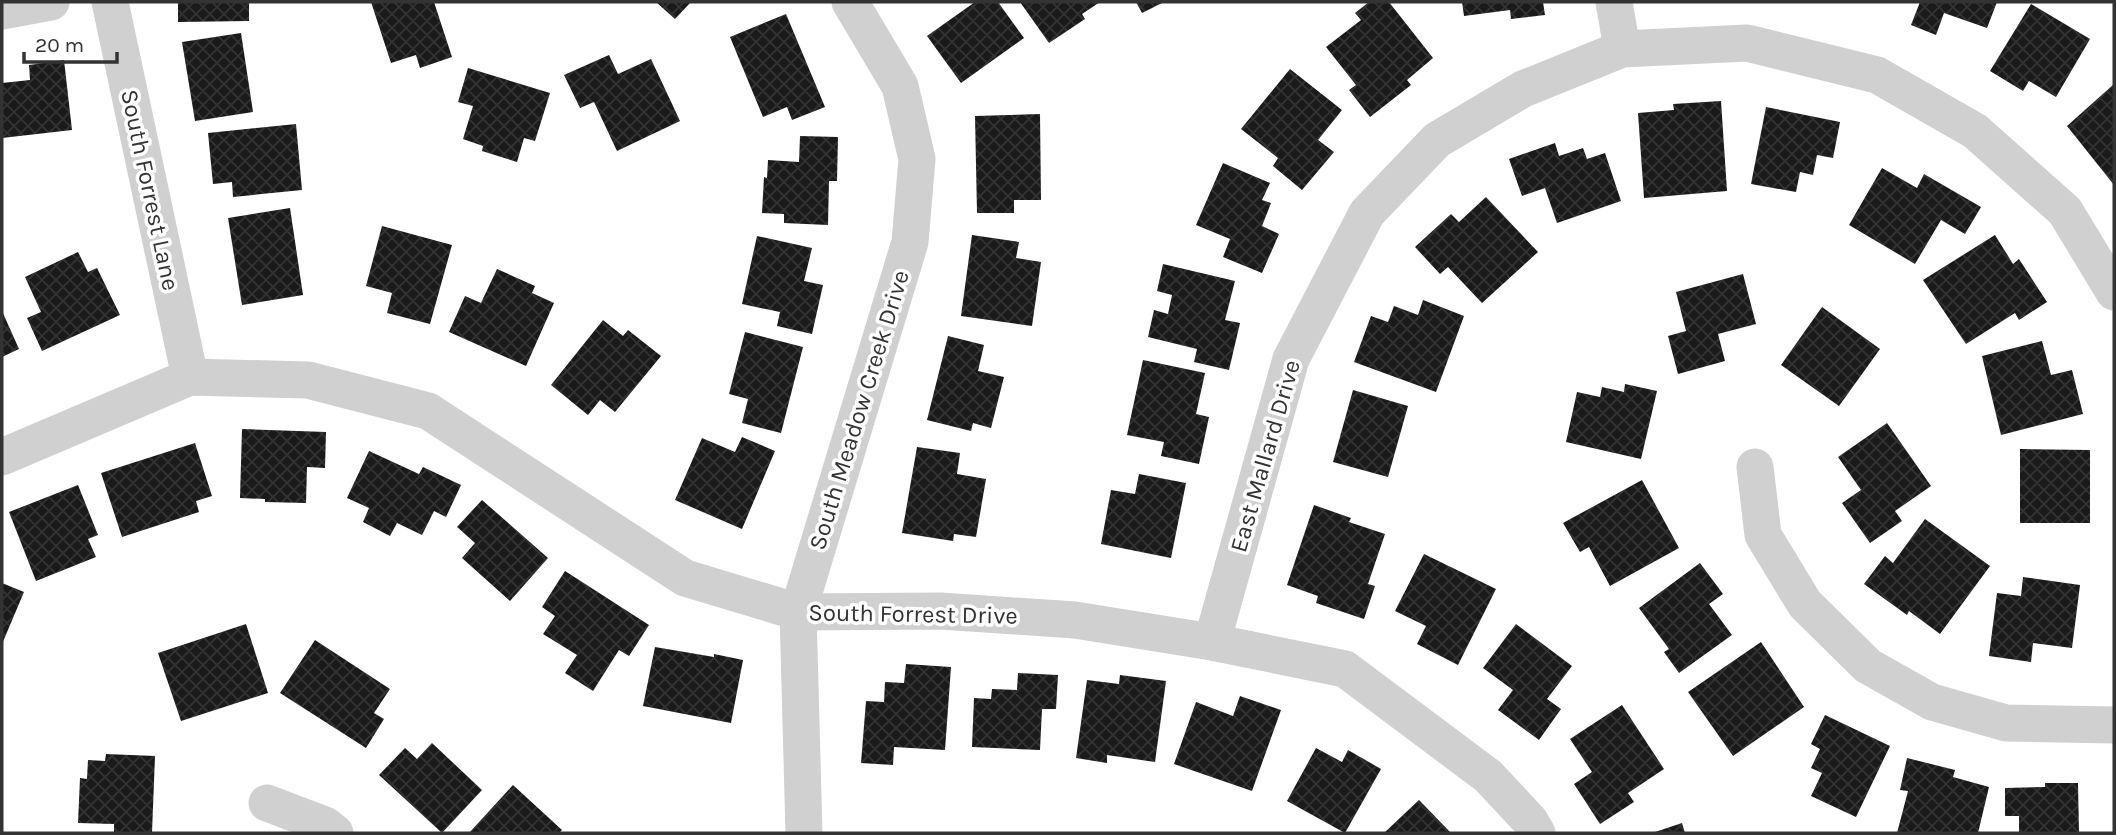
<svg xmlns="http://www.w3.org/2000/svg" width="2116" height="835" viewBox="0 0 2116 835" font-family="Karla,sans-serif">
<defs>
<pattern id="building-cross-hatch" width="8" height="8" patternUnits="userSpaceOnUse" patternTransform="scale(1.75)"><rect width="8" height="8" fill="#1a1a1a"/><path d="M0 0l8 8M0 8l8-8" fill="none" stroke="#333"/></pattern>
</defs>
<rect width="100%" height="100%" fill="#fff"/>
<g fill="url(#building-cross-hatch)">
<path d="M 178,2 L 249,2 L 249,21 L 178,22 Z"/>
<path d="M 371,2 L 434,2 L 452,57 L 420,68 L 416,55 L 391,63 Z"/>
<path d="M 656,2 L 691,2 L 675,19 Z"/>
<path d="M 975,2 L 998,2 L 1024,38 L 961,83 L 927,36 Z"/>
<path d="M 1020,2 L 1100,2 L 1082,14 L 1085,19 L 1049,43 Z"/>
<path d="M 1136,2 L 1164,2 L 1142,13 Z"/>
<path d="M 1369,2 L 1389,2 L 1433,58 L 1407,80 L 1411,85 L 1370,117 L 1349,90 L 1356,85 L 1326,47 L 1361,20 L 1355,13 Z"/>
<path d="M 1462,2 L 1543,2 L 1545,15 L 1511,19 L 1510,10 L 1464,16 Z"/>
<path d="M 1920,2 L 1997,2 L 1987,28 L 1944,13 L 1936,35 L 1911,25 Z"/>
<path d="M 2031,4 L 2090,39 L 2056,97 L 2029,81 L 2023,91 L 1990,71 Z"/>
<path d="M 786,14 L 825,107 L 792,120 L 787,107 L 763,117 L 730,37 Z"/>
<path d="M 241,33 L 253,112 L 195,121 L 182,42 Z"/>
<path d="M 609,55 L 618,74 L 651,59 L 680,121 L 617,151 L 594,102 L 580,108 L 564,75 Z"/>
<path d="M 64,60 L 72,130 L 2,138 L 2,83 L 30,80 L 29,65 Z"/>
<path d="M 468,68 L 550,93 L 535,141 L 524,138 L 517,162 L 482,151 L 483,146 L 463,139 L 473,106 L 458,102 Z"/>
<path d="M 1290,69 L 1342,110 L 1318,140 L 1334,152 L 1302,190 L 1273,166 L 1278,158 L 1241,129 Z"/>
<path d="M 2114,84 L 2114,185 L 2067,126 Z"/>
<path d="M 1721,101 L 1727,191 L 1644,198 L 1638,113 L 1674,110 L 1673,104 Z"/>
<path d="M 1766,107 L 1840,122 L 1833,158 L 1817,155 L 1813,175 L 1800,172 L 1796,192 L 1751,184 Z"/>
<path d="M 1040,114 L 1041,200 L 1014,200 L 1014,213 L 977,213 L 975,116 Z"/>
<path d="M 296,124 L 302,190 L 233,197 L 232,182 L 213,184 L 208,133 Z"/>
<path d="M 800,136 L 838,137 L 837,181 L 829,181 L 828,225 L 784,223 L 784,214 L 762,213 L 764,177 L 767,178 L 768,160 L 799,162 Z"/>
<path d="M 1555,143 L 1559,156 L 1583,148 L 1587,159 L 1605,153 L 1621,201 L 1557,223 L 1545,188 L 1522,196 L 1509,159 Z"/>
<path d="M 1223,163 L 1270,183 L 1262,200 L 1271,203 L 1262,226 L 1279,234 L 1262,273 L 1223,257 L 1230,239 L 1196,225 Z"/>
<path d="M 1882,168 L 1917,188 L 1924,174 L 1981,207 L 1965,234 L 1941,220 L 1915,264 L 1849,225 Z"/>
<path d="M 1486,197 L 1538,252 L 1482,303 L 1448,267 L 1440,274 L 1415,247 L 1451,214 L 1459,222 Z"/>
<path d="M 290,208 L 303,295 L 242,305 L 228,218 Z"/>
<path d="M 382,226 L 452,245 L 430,324 L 387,313 L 392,293 L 366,286 Z"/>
<path d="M 972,235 L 1019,242 L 1016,258 L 1041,262 L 1032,326 L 961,316 Z"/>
<path d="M 1995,235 L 2013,264 L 2019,259 L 2047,302 L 2019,320 L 2015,313 L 1966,344 L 1923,280 Z"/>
<path d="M 757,236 L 812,248 L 804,281 L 823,285 L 812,334 L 777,326 L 780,312 L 742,304 Z"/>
<path d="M 78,252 L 88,272 L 97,268 L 120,315 L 42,351 L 27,318 L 41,312 L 25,277 Z"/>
<path d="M 1163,264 L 1235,281 L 1225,320 L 1240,323 L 1229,370 L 1194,362 L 1197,349 L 1148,337 L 1154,310 L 1168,314 L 1172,295 L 1157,291 Z"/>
<path d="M 497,269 L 535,286 L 532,293 L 554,303 L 526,366 L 449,332 L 465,296 L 481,303 Z"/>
<path d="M 1743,274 L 1756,324 L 1718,334 L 1725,361 L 1678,374 L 1668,336 L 1686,331 L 1676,292 Z"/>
<path d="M 1423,300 L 1464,316 L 1436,392 L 1354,362 L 1371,316 L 1388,322 L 1394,306 L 1418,315 Z"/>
<path d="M 1822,307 L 1880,349 L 1839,406 L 1781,365 Z"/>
<path d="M 2,311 L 19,349 L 2,357 Z"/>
<path d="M 603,320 L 623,336 L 628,330 L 661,356 L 615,412 L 600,400 L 588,415 L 551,385 Z"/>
<path d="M 745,332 L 803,347 L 781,433 L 742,423 L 748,399 L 729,394 Z"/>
<path d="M 948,336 L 984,345 L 978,371 L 1004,377 L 991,428 L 973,423 L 971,431 L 927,420 Z"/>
<path d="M 2042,341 L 2051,375 L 2072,370 L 2083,414 L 2001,435 L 1982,356 Z"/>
<path d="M 1143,360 L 1205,373 L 1196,414 L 1209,417 L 1199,464 L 1161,456 L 1164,442 L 1127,435 Z"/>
<path d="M 1625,384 L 1657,391 L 1641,459 L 1566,442 L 1577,392 L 1600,397 L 1602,387 L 1624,392 Z"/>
<path d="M 1353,390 L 1408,406 L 1388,477 L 1333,462 Z"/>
<path d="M 1887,423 L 1931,486 L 1895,511 L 1902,521 L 1870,543 L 1842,503 L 1861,490 L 1838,457 Z"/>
<path d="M 242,429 L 326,432 L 325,468 L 307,467 L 306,503 L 265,502 L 265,499 L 240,498 Z"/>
<path d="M 742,437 L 775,451 L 742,529 L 675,500 L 702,438 L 735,452 Z"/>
<path d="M 195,443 L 212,496 L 196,501 L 199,512 L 122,537 L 101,473 Z"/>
<path d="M 917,447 L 960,453 L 957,474 L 986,479 L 976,537 L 954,534 L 953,541 L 902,533 Z"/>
<path d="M 2020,449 L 2090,450 L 2090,523 L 2020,523 Z"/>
<path d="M 369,451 L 419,474 L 423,467 L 461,485 L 446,517 L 434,511 L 422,535 L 397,523 L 390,536 L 363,522 L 369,508 L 347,498 Z"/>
<path d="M 1139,474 L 1186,483 L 1171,558 L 1101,544 L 1111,490 L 1135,494 Z"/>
<path d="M 1642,480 L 1679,548 L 1610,586 L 1589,547 L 1580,552 L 1563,523 Z"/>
<path d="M 78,485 L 98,535 L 88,539 L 96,557 L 36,581 L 9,512 Z"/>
<path d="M 482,500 L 548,558 L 510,601 L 462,558 L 475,543 L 457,527 Z"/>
<path d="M 1314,505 L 1351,518 L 1349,522 L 1385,534 L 1368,584 L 1375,586 L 1364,619 L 1316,603 L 1318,596 L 1287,585 Z"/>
<path d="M 1925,519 L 1990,566 L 1940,634 L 1909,611 L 1907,615 L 1864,584 L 1885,556 L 1893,563 Z"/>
<path d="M 1424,554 L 1496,589 L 1458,665 L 1417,644 L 1426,626 L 1395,611 Z"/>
<path d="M 1700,563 L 1723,594 L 1709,604 L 1732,635 L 1679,673 L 1664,652 L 1669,649 L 1639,608 Z"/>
<path d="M 565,571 L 649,625 L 629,656 L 619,650 L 593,691 L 565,673 L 577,655 L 543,634 L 555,616 L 542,607 Z"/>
<path d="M 2023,577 L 2080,585 L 2072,648 L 2033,643 L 2031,662 L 1989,656 L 1997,593 L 2021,596 Z"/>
<path d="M 2,583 L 24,592 L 2,644 Z"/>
<path d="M 246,624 L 268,693 L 181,721 L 158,653 Z"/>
<path d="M 1516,624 L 1572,666 L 1547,699 L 1561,709 L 1539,740 L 1498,710 L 1513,690 L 1483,668 Z"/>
<path d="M 315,640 L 390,689 L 374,713 L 384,719 L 366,748 L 280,693 Z"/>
<path d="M 1761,642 L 1804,707 L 1733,756 L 1688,692 Z"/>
<path d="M 655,647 L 714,657 L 714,654 L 743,660 L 731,723 L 643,706 Z"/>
<path d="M 906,664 L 951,667 L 945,750 L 894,747 L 893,765 L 861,763 L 866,701 L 884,702 L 885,682 L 904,683 Z"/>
<path d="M 1018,673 L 1058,675 L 1056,709 L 1042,709 L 1040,750 L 972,747 L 974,698 L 991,699 L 992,689 L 1017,690 Z"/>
<path d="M 1120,675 L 1166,681 L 1155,762 L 1107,755 L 1107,763 L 1076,758 L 1087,680 L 1119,684 Z"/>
<path d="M 1240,696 L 1281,710 L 1252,791 L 1174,764 L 1196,702 L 1233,716 Z"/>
<path d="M 1622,705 L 1664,769 L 1628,793 L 1634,802 L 1600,824 L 1574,784 L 1592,772 L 1570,739 Z"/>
<path d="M 1825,715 L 1890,746 L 1856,817 L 1811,796 L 1822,773 L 1811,768 L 1820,749 L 1811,744 Z"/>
<path d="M 432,743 L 482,790 L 442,833 L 379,775 L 405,748 L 417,759 Z"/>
<path d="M 1316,748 L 1342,762 L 1348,750 L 1381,769 L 1345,833 L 1287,801 Z"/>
<path d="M 106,754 L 155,756 L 152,833 L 114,833 L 114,824 L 78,823 L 80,778 L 87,779 L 88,760 L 105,761 Z"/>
<path d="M 1907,758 L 1955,770 L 1953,777 L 1989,787 L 1978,833 L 1897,833 L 1908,791 L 1900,790 Z"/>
<path d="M 2045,783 L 2078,783 L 2079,833 L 2019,833 L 2019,816 L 2005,816 L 2005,788 L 2045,787 Z"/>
<path d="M 513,785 L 562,830 L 559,833 L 469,833 Z"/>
<path d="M 1419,800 L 1451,833 L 1384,833 Z"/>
<path d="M 1682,823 L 1685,833 L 1652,833 Z"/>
</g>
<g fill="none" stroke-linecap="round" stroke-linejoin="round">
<g stroke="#d0d0d0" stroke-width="37">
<path d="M 110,2 L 190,377"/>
<path d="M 1614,2 L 1622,49"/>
<path d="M 2,11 L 51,2"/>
<path d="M 2,457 L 190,377 L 308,380 L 428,411 L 685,578 L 798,612 L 940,611 L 1075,620 L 1212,642 L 1345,669 L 1488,776 L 1530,821 L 1537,833"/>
<path d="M 1755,467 L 1763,535 L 1805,604 L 1868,666 L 1932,702 L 2006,723 L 2114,725"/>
<path d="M 1212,642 L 1291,359 L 1367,213 L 1437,140 L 1523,89 L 1622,49 L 1747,43 L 1877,75 L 1975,131 L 2065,211 L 2114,292"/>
<path d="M 267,803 L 325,825 L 335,833"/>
<path d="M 804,833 L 798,612 L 910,242 L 917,159 L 900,86 L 850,2"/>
</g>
</g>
<g text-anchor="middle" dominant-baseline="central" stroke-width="7" stroke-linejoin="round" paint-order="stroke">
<g font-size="24" fill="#333" stroke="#fff">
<text transform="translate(150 190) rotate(78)">South Forrest Lane</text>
<text transform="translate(859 410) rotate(-73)">South Meadow Creek Drive</text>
<text transform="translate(1265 456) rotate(-74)">East Mallard Drive</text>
<text transform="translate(913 614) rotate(1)">South Forrest Drive</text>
</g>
</g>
<rect width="2116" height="835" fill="none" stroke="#333333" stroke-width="7"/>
<path d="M24 52v10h93v-10" fill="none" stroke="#333333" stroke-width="3.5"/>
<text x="35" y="52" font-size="21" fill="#333333" stroke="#ffffff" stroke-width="5" paint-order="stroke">20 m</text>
</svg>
